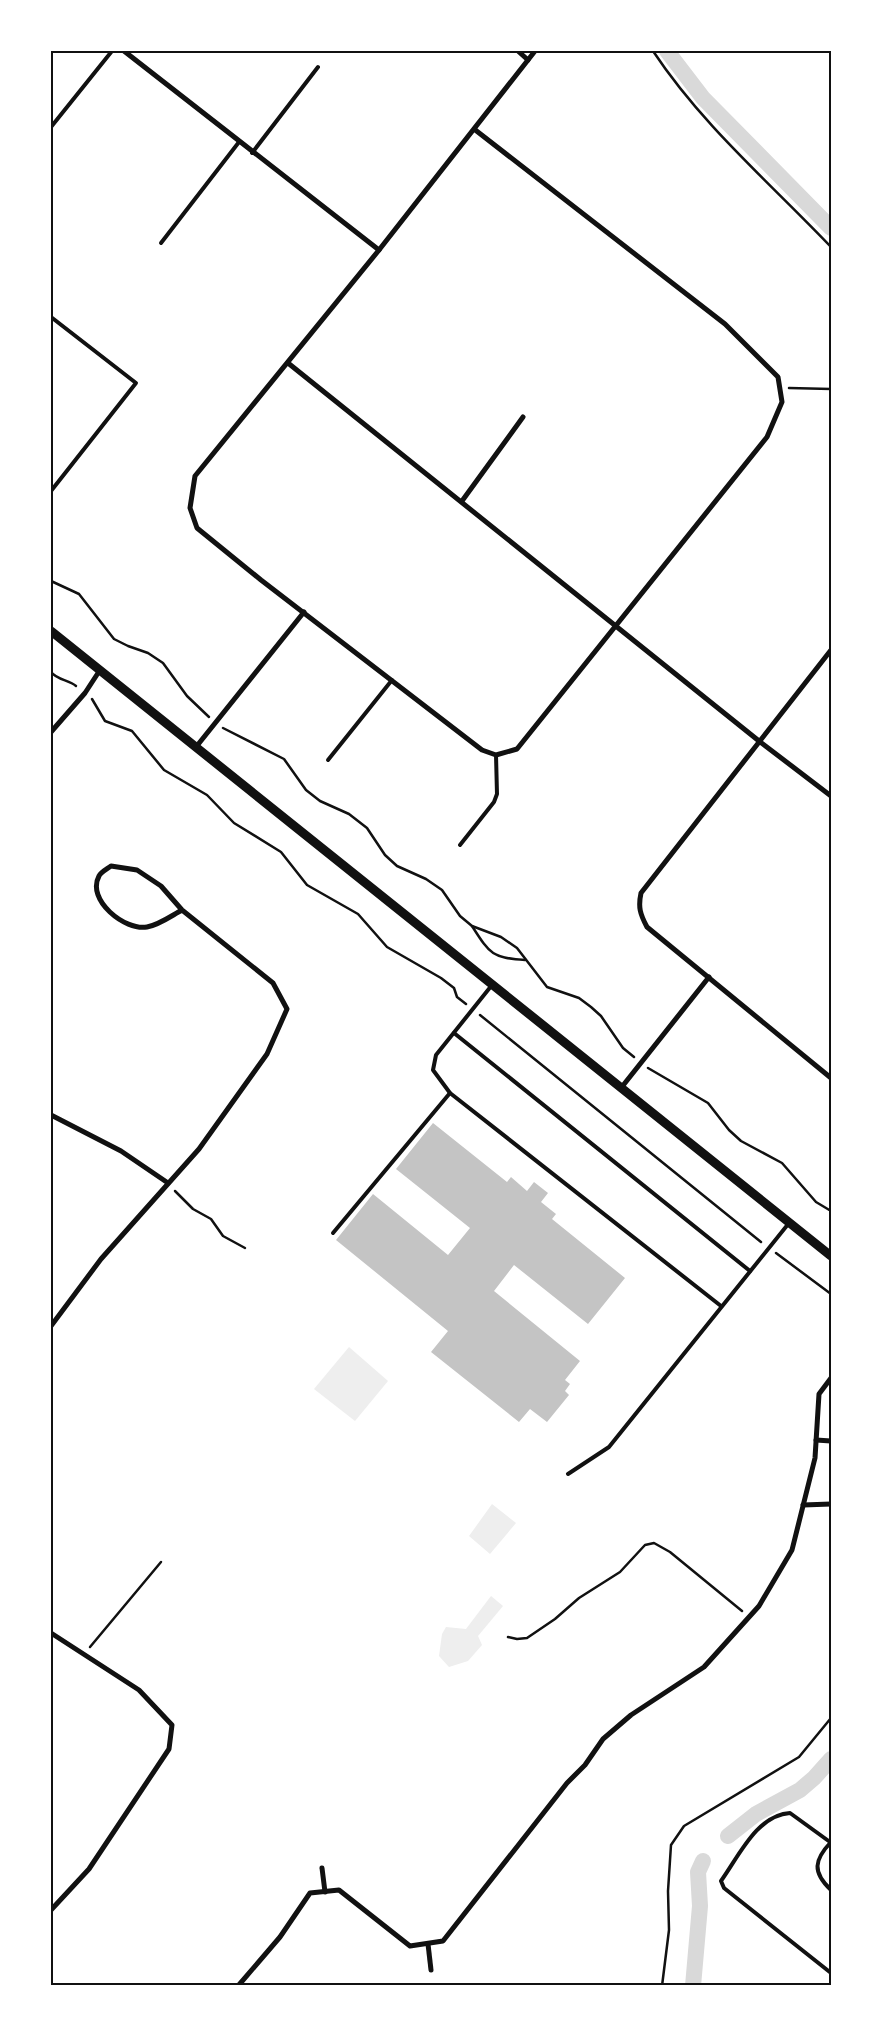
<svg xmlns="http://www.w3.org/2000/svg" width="882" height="2037" viewBox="0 0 882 2037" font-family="'Varela Round',sans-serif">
<rect width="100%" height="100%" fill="#fff"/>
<g fill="#eee">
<path d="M 349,1347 L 388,1381 L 355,1421 L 314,1389 Z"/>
<path d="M 492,1504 L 516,1523 L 490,1554 L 469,1536 Z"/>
<path d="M 491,1596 L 503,1606 L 478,1636 L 482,1645 L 468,1661 L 449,1667 L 439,1656 L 442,1634 L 446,1627 L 466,1629 Z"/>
</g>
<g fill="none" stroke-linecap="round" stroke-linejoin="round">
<g stroke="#d9d9d9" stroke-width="16">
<path d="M 667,51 L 703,98 L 831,228"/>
<path d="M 728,1836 L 756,1814 L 800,1790 L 814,1778 L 831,1759"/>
<path d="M 693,1986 L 700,1906 L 698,1872 L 703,1861"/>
</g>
</g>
<path fill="#c4c4c4" d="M 433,1123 L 507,1182 L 511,1177 L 527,1191 L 534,1182 L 548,1193 L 541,1202 L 556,1214 L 552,1219 L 625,1278 L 588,1324 L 514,1265 L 494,1291 L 580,1361 L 565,1380 L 570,1384 L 565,1391 L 569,1395 L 547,1422 L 530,1409 L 519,1422 L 431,1352 L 448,1331 L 336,1240 L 373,1194 L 448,1255 L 470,1228 L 396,1169 Z"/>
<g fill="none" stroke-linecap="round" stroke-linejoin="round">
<g stroke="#111" stroke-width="2.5">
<path d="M 653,51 C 702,125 770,183 831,247"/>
<path d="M 789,388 L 831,389"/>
<path d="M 51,581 L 79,594 L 114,639 L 128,646 L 148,653 L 163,663 L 187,696 L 209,717"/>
<path d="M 51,672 C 57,680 69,680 76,686"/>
<path d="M 92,699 L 105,721 L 132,731 L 164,770 L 207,795 L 234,823 L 281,852 L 307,885 L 358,914 L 387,947 L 441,978 L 454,988 L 457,997 L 466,1004"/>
<path d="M 223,728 L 284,759 L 306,790 L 320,801 L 349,814 L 367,828 L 385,855 L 397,866 L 426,879 L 442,890 L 460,916 L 472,926 L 501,937 L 517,948 L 547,987 L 579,998 L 591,1007 L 601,1016 L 623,1048 L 634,1057"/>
<path d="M 472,926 C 490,954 492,958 525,960"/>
<path d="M 480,1015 L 761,1242"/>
<path d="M 648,1068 L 708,1103 L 729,1130 L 741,1141 L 782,1163 L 816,1202 L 831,1211"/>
<path d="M 175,1191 L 193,1209 L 211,1219 L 223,1236 L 245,1248"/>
<path d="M 776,1253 L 831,1294"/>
<path d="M 508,1637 L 517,1639 L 527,1638 L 555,1619 L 579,1598 L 620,1572 L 645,1545 L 654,1543 L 670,1552 L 742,1611"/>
<path d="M 90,1647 L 161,1562"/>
<path d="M 662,1986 L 669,1930 L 668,1891 L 671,1845 L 684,1826 L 799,1757 L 831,1718"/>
</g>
<g stroke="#111" stroke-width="4">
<path d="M 51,127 L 112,51"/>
<path d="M 252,153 L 318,67"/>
<path d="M 161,243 L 239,142"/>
<path d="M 51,317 L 136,383 L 51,491"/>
<path d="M 328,760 L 392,680"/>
<path d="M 460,845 L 494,802 L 497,794 L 496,755"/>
<path d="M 492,985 L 436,1055 L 433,1070 L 450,1093 L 721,1306"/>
<path d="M 454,1033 L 750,1271"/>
<path d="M 333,1233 L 450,1093"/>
<path d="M 568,1474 L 609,1447 L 789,1223"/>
<path d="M 830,1842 L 790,1813 C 757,1815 739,1856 721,1881 L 724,1888 L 831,1973"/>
<path d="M 831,1842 C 814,1860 812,1872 831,1890"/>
</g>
<g stroke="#111" stroke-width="5">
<path d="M 124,51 L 379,250"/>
<path d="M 518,51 L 528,60"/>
<path d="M 474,129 L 725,324 L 778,377 L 782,402 L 767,437 L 517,749 L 496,755 L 482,750 L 261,580 L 197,528 L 190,508 L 195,476 L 379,250 L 535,51"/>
<path d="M 288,363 L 759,741 L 831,796"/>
<path d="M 462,501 L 523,417"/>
<path d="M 831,650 L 641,893 C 638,907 640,914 647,927 L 831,1078"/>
<path d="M 51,732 L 85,693 L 100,670"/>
<path d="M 196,747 L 304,612"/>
<path d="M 621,1088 L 709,977"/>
<path d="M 51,1115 L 121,1151 L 168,1183"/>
<path d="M 51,1326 L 101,1259 L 199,1149 L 267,1054 L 287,1009 L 273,983 L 182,910 L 161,886 L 137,870 L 111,866 C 107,869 101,872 99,876 C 86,900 125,931 147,927 C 159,925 171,916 182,910"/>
<path d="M 816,1440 L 831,1441"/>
<path d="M 803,1505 L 831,1504"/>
<path d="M 51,1633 L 139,1690 L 172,1725 L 169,1749 L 89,1869 L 51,1910"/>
<path d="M 322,1868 L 325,1892"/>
<path d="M 428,1944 L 431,1970"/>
<path d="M 238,1986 L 280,1937 L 310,1893 L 339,1890 L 410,1946 L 443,1941 L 567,1783 L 585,1765 L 603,1739 L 631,1715 L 704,1667 L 759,1606 L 792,1550 L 815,1458 L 819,1394 L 831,1378"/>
</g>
<path stroke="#111" stroke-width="9" d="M 51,631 L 831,1256"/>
</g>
<rect width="882" height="2037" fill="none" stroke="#ffffff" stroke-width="105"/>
<rect x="52" y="52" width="778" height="1932" fill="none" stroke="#111" stroke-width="2"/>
</svg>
